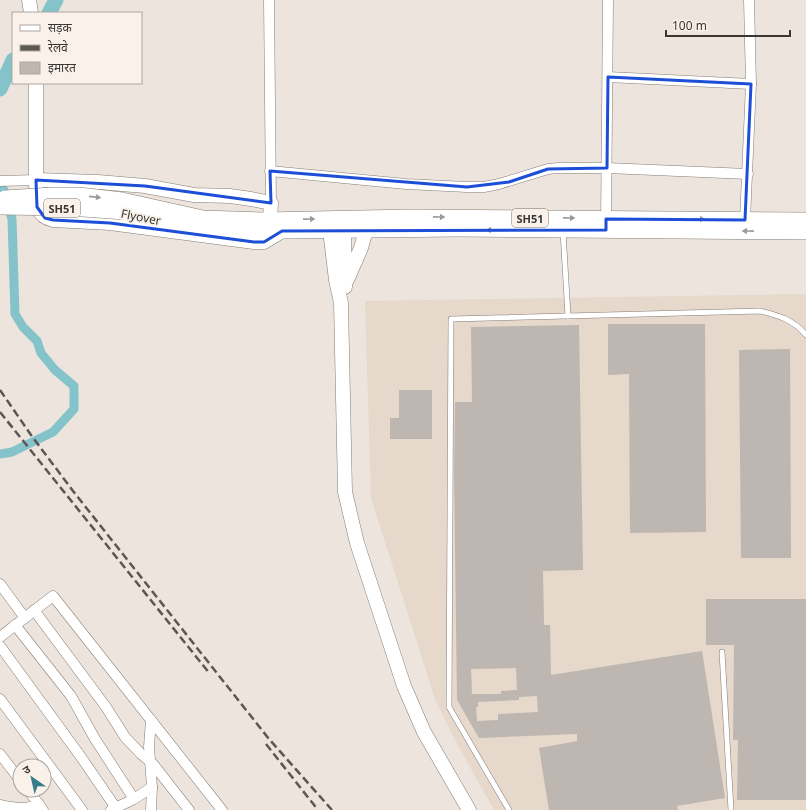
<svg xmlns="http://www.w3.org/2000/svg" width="806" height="810" viewBox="0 0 806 810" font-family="'Noto Sans','Noto Sans Devanagari',sans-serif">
<rect width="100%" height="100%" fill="#ece4dd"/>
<path fill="#e6d8cb" d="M 806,294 L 806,810 L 494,810 L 456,742 L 435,699 L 371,498 L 365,301 Z"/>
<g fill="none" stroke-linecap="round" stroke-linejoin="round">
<path stroke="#85c3cb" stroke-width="9" d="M 0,188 L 4,190 L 12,219 L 15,314 L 23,327 L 37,341 L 41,353 L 55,370 L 74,386 L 74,409 L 53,432 L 12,452 L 0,454"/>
<g stroke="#85c3cb" stroke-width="15">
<path d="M 49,13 L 56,0"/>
<path d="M 0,89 L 13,60"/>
</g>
</g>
<g fill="#beb6b0" fill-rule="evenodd">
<path d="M 608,324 L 705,324 L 706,532 L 630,533 L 629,374 L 608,375 Z"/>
<path d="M 579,325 L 583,570 L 543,571 L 544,625 L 550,625 L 551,675 L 702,651 L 725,798 L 677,806 L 678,810 L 549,810 L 539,748 L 577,741 L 577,734 L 479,738 L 457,700 L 454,471 L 455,402 L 472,402 L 471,327 ZM 516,668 L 517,690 L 501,691 L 501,694 L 472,694 L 471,669 ZM 537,696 L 538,712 L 498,714 L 498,720 L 477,721 L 476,707 L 478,707 L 478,702 L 519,700 L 519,697 Z"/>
<path d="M 790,349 L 791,558 L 741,558 L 739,350 Z"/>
<path d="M 399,390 L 432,390 L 432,439 L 390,439 L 390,418 L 399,418 Z"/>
<path d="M 706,599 L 806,599 L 806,800 L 737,800 L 738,740 L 733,740 L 734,645 L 706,645 Z"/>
</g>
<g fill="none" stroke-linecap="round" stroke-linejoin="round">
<defs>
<g id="lane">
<path d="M 563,231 L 568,316"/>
<path d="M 722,652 L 731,810"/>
<path d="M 509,810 L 449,707 L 451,319 L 760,311 C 778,315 794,320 806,335"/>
</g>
<g id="street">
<path d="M 269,0 L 271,203"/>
<path d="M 608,77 L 751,84"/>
<path d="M 270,171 L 406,184 L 467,187 L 484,187 L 499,184 L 548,169 L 558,168 L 607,168 L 748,174"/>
<path d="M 0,181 L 36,180"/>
<path d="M 745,220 L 751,84 L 749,0"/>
<path d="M 606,224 L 608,0"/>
<path d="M 0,584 L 25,618"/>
<path d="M 34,610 L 106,707 L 125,737 L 141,754 L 153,764 L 189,810"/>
<path d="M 15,625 L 71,696 L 95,739 L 134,799"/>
<path d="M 0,637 L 53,596 L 222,810"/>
<path d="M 0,646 L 81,757 L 116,808"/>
<path d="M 0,699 L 82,810"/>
<path d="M 0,754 L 20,780"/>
<path d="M 28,790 L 43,810"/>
<path d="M 0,805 C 14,808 26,810 39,804"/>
<path d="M 111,810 L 134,799 L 152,787"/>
<path d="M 151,810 L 152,787 L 149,747 L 151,720"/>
</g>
<g id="secondary">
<path d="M 29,0 L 31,13"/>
<path d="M 36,180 L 36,83"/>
<path d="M 270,220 L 271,203 L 251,199 L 230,196 L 194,195 L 145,186 L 98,182 L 36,180 C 37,198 32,215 53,220 L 110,223 L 254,242 L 264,242 L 282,231"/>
<path d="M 344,229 L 345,287"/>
<path d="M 330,230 L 336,280 L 341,303 L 345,492 L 357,543 L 404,686 L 424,732 L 469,810"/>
<path d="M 347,280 L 361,248 L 366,230"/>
</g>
<g id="primary">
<path d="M 122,200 L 203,218 L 265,220 L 410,217 L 806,220"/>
<path d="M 124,212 L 185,225 L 227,230 L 282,231 L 457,229 L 806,232"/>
</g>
</defs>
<use href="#lane" stroke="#847d76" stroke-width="6"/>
<use href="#street" stroke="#847d76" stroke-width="11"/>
<use href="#secondary" stroke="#847d76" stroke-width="15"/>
<use href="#primary" stroke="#847d76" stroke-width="16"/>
<use href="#lane" stroke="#fff" stroke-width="5"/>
<use href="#street" stroke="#fff" stroke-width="10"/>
<use href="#secondary" stroke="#fff" stroke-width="14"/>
<use href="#primary" stroke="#fff" stroke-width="15"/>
<g stroke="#5b5753" stroke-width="2.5" stroke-dasharray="8 4" stroke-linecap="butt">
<path d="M 0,390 L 31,435 L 73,491 L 269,739 L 332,810"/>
<path d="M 0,412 L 210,674"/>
<path d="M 266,744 L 318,810"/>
</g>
<defs>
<g id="primary-bridge">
<path d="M 5,198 L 52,195 L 79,195 L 122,200"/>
<path d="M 0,207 L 69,208 L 124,212"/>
</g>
</defs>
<use href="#primary-bridge" stroke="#847d76" stroke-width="16" stroke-linecap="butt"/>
<use href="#primary-bridge" stroke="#fff" stroke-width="15"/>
</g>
<defs><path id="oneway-solid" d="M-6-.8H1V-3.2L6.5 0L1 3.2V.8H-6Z"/></defs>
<g fill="#9c9a99">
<use href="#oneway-solid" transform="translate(95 197) rotate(6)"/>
<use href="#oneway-solid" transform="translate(439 217) rotate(1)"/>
<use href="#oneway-solid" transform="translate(569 218) rotate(1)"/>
<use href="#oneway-solid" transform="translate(309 219) rotate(-1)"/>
<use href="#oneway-solid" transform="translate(699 219)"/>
<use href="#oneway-solid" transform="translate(492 230) rotate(-179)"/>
<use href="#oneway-solid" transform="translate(748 231) rotate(-179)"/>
</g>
<path fill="none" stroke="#1d4ed8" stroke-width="3" stroke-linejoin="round" d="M 608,77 L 751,84 L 745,220 L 606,219 L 606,230 L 282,231 L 264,242 L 254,242 L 110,223 L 53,220 L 45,218 L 37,207 L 36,180 L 145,186 L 271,203 L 270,171 L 467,187 L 509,182 L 548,169 L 607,168 Z"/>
<g text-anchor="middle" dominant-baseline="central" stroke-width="4" stroke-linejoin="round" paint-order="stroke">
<g fill="#faf1ea" stroke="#736e6a" stroke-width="1">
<rect x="44" y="199" width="36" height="18" rx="3"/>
<rect x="512" y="209" width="36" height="18" rx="3"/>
</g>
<g font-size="11" font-weight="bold" fill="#393633">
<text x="62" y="208">SH51</text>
<text x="530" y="218">SH51</text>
</g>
<g font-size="12" fill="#393633" stroke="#faf1ea">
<text transform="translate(141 217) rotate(11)">Flyover</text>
</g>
</g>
<rect x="12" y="12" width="130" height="72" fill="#faf1ea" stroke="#ada6a1"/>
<rect x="20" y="25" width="20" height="6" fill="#ffffff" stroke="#ada6a1"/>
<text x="48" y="32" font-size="12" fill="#393633">सड़क</text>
<rect x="20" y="45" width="20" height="6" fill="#5b5753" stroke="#ada6a1"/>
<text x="48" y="52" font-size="12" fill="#393633">रेलवे</text>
<rect x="20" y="62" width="20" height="12" fill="#beb6b0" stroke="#ada6a1"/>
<text x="48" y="72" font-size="12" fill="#393633">इमारत</text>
<g transform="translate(32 778) rotate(326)"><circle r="19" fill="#faf1ea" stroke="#ada6a1"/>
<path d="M0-3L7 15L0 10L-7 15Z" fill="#367e87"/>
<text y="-6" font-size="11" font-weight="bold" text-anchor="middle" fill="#393633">उ</text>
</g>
<path d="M666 30v6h124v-6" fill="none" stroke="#393633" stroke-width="2"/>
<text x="672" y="30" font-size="12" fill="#393633" stroke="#faf1ea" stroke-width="3" paint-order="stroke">100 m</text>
</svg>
